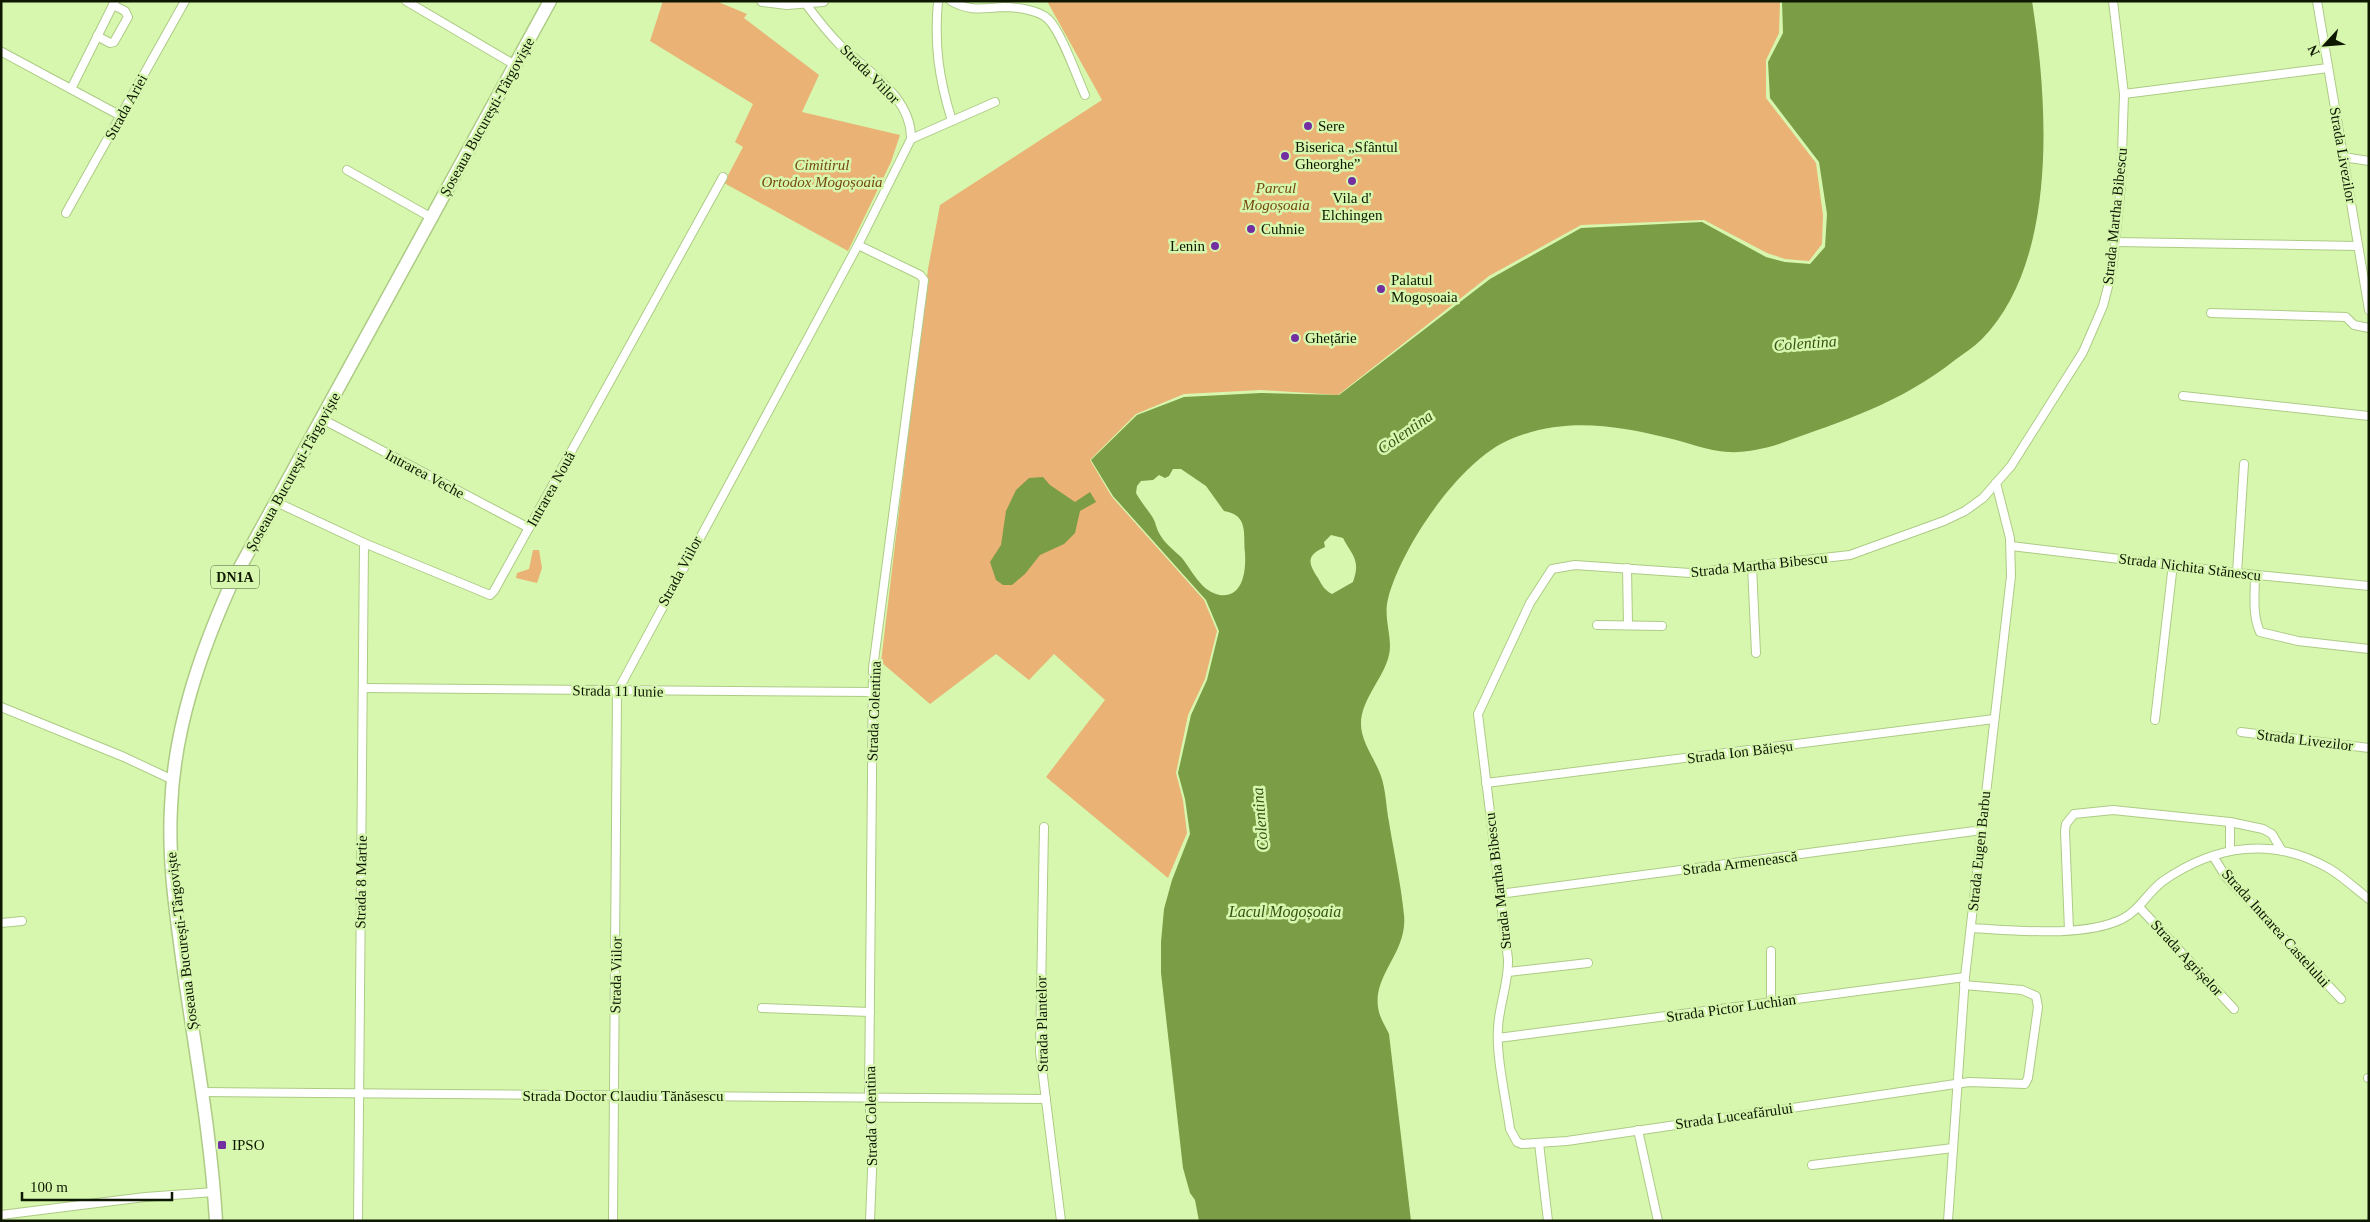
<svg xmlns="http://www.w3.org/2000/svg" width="2370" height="1222" viewBox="0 0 2370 1222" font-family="Georgia,serif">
<rect width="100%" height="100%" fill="#d7f7af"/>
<g fill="#eab275">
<path d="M 663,1 L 716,1 L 747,14 L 744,18 L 819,75 L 802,112 L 900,135 L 891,162 L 848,251 L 724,183 L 743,147 L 735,142 L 753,104 L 650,41 Z"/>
<path d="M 1047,1 L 1780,1 L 1779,33 L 1766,60 L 1766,98 L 1816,163 L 1823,215 L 1822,244 L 1809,261 L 1785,259 L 1767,253 L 1704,220 L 1581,225 L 1489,276 L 1338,395 L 1261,390 L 1184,394 L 1136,414 L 1090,460 L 1112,497 L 1204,600 L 1217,631 L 1205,679 L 1188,715 L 1176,773 L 1183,800 L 1187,833 L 1168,878 L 1046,777 L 1105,700 L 1054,654 L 1029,680 L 996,654 L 930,704 L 881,662 L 928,269 L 940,205 L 1102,100 Z"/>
<path d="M 533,550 L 539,550 L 542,568 L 537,583 L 516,578 L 517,573 L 529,569 Z"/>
</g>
<g fill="#7a9d46" fill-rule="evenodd">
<path d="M 1782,1 L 2032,1 C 2048,102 2059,260 1982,339 C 1974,347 1964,353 1955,360 C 1899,404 1845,420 1779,444 C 1763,449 1744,453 1728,452 C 1708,451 1687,442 1668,438 C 1615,425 1564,417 1511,439 C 1461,459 1401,547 1388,599 C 1383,618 1393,638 1389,655 C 1384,678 1361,699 1361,724 C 1361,742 1375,759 1381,776 C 1386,790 1386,808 1389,822 C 1394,853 1401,884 1404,915 C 1408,954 1370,976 1379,1012 C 1381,1020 1386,1027 1389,1034 L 1411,1221 L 1199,1221 L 1195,1200 L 1190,1193 L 1183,1168 L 1161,973 L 1161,942 L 1164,909 L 1172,880 L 1190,834 L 1185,799 L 1178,773 L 1191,715 L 1207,680 L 1219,631 L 1206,600 L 1113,496 L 1091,460 L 1137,415 L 1184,397 L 1261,393 L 1339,395 L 1490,279 L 1581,228 L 1702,222 L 1766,257 L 1785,262 L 1810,264 L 1825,247 L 1827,214 L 1819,162 L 1770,98 L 1768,62 L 1783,33 ZM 1173,469 L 1181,469 L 1206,486 L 1224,511 C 1249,515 1243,534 1245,553 C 1246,569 1244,598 1220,595 C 1214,594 1207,590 1203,586 C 1195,578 1189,567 1182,558 C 1174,550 1164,543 1159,533 C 1156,528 1156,523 1153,518 C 1148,510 1141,502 1136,493 L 1137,486 L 1141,481 L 1153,480 L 1159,475 L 1165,478 L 1169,476 ZM 1331,535 L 1343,538 C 1352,556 1361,559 1353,582 L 1332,594 C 1324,590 1322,585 1318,578 C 1307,562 1307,555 1325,547 L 1324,542 Z"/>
<path d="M 1043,477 L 1050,485 L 1075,502 L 1090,492 L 1096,502 L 1080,511 L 1075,533 L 1064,544 L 1040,555 L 1025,574 L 1012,585 L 1003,585 L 996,580 L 990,562 L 1001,545 L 1006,511 L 1016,490 L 1029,478 Z"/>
</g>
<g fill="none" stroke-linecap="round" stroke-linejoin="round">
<defs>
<g id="minor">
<path d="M 406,1 L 515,65"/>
<path d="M 938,1 C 934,46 939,79 952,121"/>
<path d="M 951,1 C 970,12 984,8 1004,7 C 1016,7 1039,10 1048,19 C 1061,31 1077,77 1085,95"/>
<path d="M 2317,1 L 2369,310"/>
<path d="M 97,36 L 110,43 L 114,42 L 128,17 L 125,11 L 113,5"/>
<path d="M 2,52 L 121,116"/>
<path d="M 71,89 L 115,1"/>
<path d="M 2124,94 L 2328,68"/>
<path d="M 911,139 L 995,102"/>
<path d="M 2343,157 L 2369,161"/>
<path d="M 347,170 L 432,218"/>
<path d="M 66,213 L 185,1"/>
<path d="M 2115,242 L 2358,246"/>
<path d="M 858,245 L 920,275 L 924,280 L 873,668 L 869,1099 L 873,1146 L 870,1221"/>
<path d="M 2211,313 L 2346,317 L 2354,325 L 2369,328"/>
<path d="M 2183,396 L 2369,416"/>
<path d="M 322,419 L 529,528"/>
<path d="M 276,502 L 364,543 L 490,595 L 494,591 L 723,177"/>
<path d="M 2011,546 L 2237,573 L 2369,586"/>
<path d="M 1752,566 L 1756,653"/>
<path d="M 1627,568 L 1628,625"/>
<path d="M 2237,573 L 2244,464"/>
<path d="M 2255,575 C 2255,594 2252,615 2260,632 L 2298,641 L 2369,649"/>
<path d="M 1597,625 L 1662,626"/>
<path d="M 363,688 L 873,692"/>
<path d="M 1,707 L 124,757 L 173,780"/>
<path d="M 2155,720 L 2173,564"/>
<path d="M 2241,732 L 2369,748"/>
<path d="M 1486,783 L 1994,719"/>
<path d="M 2230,822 L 2230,850"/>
<path d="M 1044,827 L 1040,1052 L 1061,1221"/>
<path d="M 2213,856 L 2226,877 L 2341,999"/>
<path d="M 1499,894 L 1982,830"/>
<path d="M 2140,908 L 2234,1009"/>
<path d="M 1,923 L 22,921"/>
<path d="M 1971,928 C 2013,930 2084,938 2122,919 C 2140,910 2147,893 2163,881 C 2215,845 2273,836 2330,869 C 2343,877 2356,889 2369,899"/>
<path d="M 2069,930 L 2065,831 L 2066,824 L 2074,814 L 2113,810 L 2230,822 L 2263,829 L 2272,834 L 2282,851"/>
<path d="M 1508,972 L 1588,963"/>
<path d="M 1964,985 L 2022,990 L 2036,996 L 2038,1007 L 2028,1078 L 2025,1084 L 1969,1082 L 1567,1141 L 1522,1144 L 1517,1142 L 1510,1129 C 1506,1099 1496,1057 1498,1028 C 1499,1005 1509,982 1508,959 L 1478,714 L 1530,603 L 1552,569 L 1575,565 L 1690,573 L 1850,555 L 1944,521 L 1965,511 L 1983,498 L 2011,466 L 2083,352 L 2103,306 L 2112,271 L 2121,185 L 2124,94 L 2113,1"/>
<path d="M 1771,1003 L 1771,951"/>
<path d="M 762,1008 L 870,1012"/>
<path d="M 1498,1038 L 1965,977"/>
<path d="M 2368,1078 L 2369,1078"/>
<path d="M 201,1092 L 1046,1099"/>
<path d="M 1638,1130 L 1658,1221"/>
<path d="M 1539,1143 L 1548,1221"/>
<path d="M 1812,1165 L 1953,1148"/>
<path d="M 1,1215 L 145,1197 L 214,1192"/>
<path d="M 358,1221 L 364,543"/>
<path d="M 613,1221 L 617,692 L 858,245 L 911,139 C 912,97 868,72 841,46 C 828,33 817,19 806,4"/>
<path d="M 1948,1221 L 1965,977 L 2011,576 L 2010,538 L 1996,483"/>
</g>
<path id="tertiary" d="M 762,1 L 787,4 L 823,1"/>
<path id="primary" d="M 216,1221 C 211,1135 195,1050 183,965 C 176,913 168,861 171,807 C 174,729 200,653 232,582 L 550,1"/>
</defs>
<use href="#minor" stroke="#adcb85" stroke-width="10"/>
<use href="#tertiary" stroke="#adcb85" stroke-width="12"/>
<use href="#primary" stroke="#adcb85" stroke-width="15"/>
<use href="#minor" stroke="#fff" stroke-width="8"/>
<use href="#tertiary" stroke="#fff" stroke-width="10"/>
<use href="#primary" stroke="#fff" stroke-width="12"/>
</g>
<g fill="#732fa2" stroke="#d7f7af" stroke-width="2">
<circle cx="1308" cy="126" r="5"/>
<circle cx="1285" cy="156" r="5"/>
<circle cx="1352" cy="181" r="5"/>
<circle cx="1251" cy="229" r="5"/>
<circle cx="1215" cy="246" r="5"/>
<circle cx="1381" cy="289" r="5"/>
<circle cx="1295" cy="338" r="5"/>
<rect x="217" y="1140" width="10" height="10" rx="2.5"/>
</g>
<g text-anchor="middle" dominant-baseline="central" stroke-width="5" stroke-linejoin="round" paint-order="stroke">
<rect fill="#d7f7af" stroke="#4a5b34" stroke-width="1" x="211" y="565.5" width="48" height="23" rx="4"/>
<g font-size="14" font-weight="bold" fill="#0e1800">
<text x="235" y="577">DN1A</text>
</g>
<g font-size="15" fill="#0e1800" stroke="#d7f7af">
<text transform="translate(870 74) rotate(45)">Strada Viilor</text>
<text transform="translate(126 107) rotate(-61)">Strada Ariei</text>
<text transform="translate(487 117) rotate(-61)">Șoseaua București-Târgoviște</text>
<text transform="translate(2343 155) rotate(80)">Strada Livezilor</text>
<text transform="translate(2115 216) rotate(-84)">Strada Martha Bibescu</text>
<text transform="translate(293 472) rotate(-61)">Șoseaua București-Târgoviște</text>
<text transform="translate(425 474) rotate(28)">Intrarea Veche</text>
<text transform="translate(551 489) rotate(-61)">Intrarea Nouă</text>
<text transform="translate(1759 565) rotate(-6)">Strada Martha Bibescu</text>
<text transform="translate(2190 567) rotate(7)">Strada Nichita Stănescu</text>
<text transform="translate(680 571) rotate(-62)">Strada Viilor</text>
<text transform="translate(618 691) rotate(1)">Strada 11 Iunie</text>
<text transform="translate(874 711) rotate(-88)">Strada Colentina</text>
<text transform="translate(2305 740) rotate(7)">Strada Livezilor</text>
<text transform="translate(1740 752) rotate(-7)">Strada Ion Băieșu</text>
<text transform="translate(1979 851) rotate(-84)">Strada Eugen Barbu</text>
<text transform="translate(1740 863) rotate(-7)">Strada Armenească</text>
<text transform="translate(1498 881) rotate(-97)">Strada Martha Bibescu</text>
<text transform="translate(361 882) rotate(-89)">Strada 8 Martie</text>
<text transform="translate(2276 928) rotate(48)">Strada Intrarea Castelului</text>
<text transform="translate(182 941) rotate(-97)">Șoseaua București-Târgoviște</text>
<text transform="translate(2187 958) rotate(47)">Strada Agrișelor</text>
<text transform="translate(616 975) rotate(-89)">Strada Viilor</text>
<text transform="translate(1731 1008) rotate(-8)">Strada Pictor Luchian</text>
<text transform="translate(1042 1024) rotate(-91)">Strada Plantelor</text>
<text x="623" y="1096">Strada Doctor Claudiu Tănăsescu</text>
<text transform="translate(871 1116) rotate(-91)">Strada Colentina</text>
<text transform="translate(1734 1116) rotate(-8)">Strada Luceafărului</text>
</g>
<g font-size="15" fill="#0e1800" stroke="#d7f7af" text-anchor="start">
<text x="1318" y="126">Sere</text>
<text x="1295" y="147">Biserica „Sfântul<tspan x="1295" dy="17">Gheorghe”</tspan></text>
<text x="1352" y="198" text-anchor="middle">Vila d'<tspan x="1352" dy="17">Elchingen</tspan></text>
<text x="1261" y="229">Cuhnie</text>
<text x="1205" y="246" text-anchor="end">Lenin</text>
<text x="1391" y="280">Palatul<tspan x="1391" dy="17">Mogoșoaia</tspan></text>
<text x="1305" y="338">Ghețărie</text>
<text x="232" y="1145">IPSO</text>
</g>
<g font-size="15" font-style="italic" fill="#764a0f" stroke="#d7f7af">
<text x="822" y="165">Cimitirul<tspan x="822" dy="17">Ortodox Mogoșoaia</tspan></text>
<text x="1276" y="188">Parcul<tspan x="1276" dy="17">Mogoșoaia</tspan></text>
</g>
<g font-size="16" font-style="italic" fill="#3a5213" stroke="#d7f7af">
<text transform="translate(1805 343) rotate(-4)">Colentina</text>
<text transform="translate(1405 432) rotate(-35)">Colentina</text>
<text transform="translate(1260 819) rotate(-95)">Colentina</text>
<text x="1285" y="911">Lacul Mogoșoaia</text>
</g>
</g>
<rect width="2370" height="1222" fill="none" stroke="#0e1800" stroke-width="5"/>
<g transform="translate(2325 45) rotate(244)" stroke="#d7f7af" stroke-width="4" paint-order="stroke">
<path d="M0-4L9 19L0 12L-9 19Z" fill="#0e1800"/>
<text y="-8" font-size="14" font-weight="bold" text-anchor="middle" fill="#0e1800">N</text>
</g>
<path d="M22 1192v8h150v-8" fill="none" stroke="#0e1800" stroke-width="2.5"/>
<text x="30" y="1192" font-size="15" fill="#0e1800" stroke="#d7f7af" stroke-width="4" paint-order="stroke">100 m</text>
</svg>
